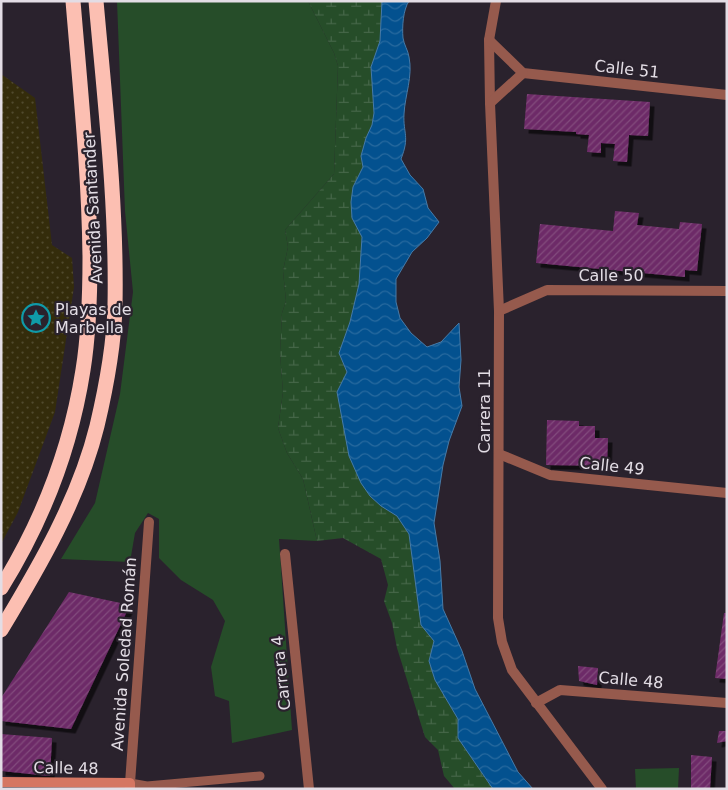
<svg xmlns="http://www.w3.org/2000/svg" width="728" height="790" viewBox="0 0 728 790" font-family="'DejaVu Sans',sans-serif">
<defs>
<pattern id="wetland-marsh" width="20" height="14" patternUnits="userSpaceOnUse" patternTransform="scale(1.25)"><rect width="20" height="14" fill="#264d29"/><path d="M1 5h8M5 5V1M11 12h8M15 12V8" fill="none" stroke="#456648"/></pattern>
<pattern id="sand-dots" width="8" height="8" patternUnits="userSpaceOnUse" patternTransform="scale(1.25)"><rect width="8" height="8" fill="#342c0b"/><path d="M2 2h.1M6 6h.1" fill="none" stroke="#514a2e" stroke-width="1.8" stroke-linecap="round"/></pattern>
<pattern id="water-waves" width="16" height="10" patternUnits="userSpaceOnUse" patternTransform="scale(1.25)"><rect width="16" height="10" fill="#03518f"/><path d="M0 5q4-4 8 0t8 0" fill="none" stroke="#286a9f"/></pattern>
<pattern id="building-hatch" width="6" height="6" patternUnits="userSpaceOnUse" patternTransform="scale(1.25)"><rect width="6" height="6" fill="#6d2c67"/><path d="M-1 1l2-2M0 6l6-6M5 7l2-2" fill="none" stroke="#824a7d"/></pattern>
<filter id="shadow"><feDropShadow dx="4.5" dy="4.5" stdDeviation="0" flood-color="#0009"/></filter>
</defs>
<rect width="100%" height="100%" fill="#2a222d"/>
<g fill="#264d29">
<path d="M 117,1 L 308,1 L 334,53 L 338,66 L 334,174 L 285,230 L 288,247 L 283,271 L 286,301 L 282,313 L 280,353 L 283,392 L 278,428 L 287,453 L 303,479 L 317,541 L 279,539 L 292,730 L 232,743 L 229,701 L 215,696 L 211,667 L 225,621 L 213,600 L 181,580 L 159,558 L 159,519 L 148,513 L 135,533 L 130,562 L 61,559 L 95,503 L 120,394 L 133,292 L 125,211 Z"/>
<path d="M 679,768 L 678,789 L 636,789 L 635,769 Z"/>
</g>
<path fill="url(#wetland-marsh)" d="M 308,1 L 382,1 L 380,41 L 371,67 L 374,113 L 372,125 L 366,138 L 361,156 L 363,167 L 353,187 L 352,218 L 362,237 L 359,284 L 350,322 L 339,353 L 347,373 L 337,392 L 342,413 L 370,496 L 381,506 L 397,516 L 409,534 L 421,625 L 434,641 L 429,661 L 435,680 L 458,719 L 458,738 L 493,789 L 455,789 L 444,776 L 438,750 L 425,737 L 397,648 L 392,623 L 384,601 L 388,585 L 381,559 L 343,538 L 317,541 L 303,479 L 287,453 L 278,428 L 283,392 L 280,353 L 282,313 L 286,301 L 283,271 L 288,247 L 285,230 L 334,174 L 338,66 L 334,53 Z"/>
<path fill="url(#sand-dots)" d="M 1,74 L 35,98 L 52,245 L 72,258 L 74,287 L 55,412 L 18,512 L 1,544 Z"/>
<path fill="url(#water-waves)" stroke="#467ba9" d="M 382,1 L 409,1 C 403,10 402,27 403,38 C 404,45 408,50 409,57 C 413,76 405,95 404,114 C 403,134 410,136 401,159 L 410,175 L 423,189 L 428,208 L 439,222 L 427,238 L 412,252 L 396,279 L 396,302 L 400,318 L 411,333 L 427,347 L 441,342 L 459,323 L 461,360 L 459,387 L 462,406 L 449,441 L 443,465 L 434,523 L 440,561 L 443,609 L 462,651 L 475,689 L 518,772 L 533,789 L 493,789 L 458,738 L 458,719 L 435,680 L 429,661 L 434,641 L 421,625 L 409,534 L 397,516 L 381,506 L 370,496 L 361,483 L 349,456 L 337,392 L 347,372 L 339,353 L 350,322 L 359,284 L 362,237 L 352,218 L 351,202 L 353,187 L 363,167 L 361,156 L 366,138 L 372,125 L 374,113 L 371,67 L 380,41 Z"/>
<g fill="url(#building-hatch)" filter="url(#shadow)">
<path d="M 527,94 L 650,102 L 648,136 L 629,135 L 627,162 L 613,161 L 615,144 L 601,143 L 601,153 L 587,152 L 589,135 L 576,134 L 576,132 L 524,129 Z"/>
<path d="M 615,211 L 639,213 L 637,225 L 679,229 L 680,222 L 702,224 L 697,271 L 685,270 L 685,277 L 536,263 L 540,224 L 613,231 Z"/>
<path d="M 547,420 L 579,421 L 579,426 L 595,426 L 595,438 L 608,438 L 607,466 L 546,465 Z"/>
<path d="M 69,592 L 130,605 L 71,729 L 1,721 L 1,698 Z"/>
<path d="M 724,613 L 727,613 L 727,679 L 715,678 Z"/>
<path d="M 578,666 L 598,668 L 597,685 L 579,681 Z"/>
<path d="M 719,731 L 727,731 L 727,741 L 717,743 Z"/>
<path d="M 1,734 L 52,738 L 50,776 L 1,771 Z"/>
<path d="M 691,755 L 712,757 L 710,789 L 691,789 Z"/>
</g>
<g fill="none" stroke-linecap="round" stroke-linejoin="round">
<path stroke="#965a4d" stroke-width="9" d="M 130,783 L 147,786 L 260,776"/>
<g stroke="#965a4d" stroke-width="10">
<path d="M 496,1 L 489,40 L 490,103 L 499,311 L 498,618 L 502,642 L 512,670 L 602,789"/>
<path d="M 489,40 L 523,73 L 727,95"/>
<path d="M 490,103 L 523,73"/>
<path d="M 499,311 L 547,290 L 727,291"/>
<path d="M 499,454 L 550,475 L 727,493"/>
<path d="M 285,554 L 309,789"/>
<path d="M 536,703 L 560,690 L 727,703"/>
<path d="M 130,783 L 149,522"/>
</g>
<path stroke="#d57662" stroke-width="10" d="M 1,782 L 130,783 L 130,789"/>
<g stroke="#fcbfb2" stroke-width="15">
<path d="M 1,588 C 42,522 71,447 83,370 C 89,333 90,295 90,257 C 89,172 80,86 73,1"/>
<path d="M 1,630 C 39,567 79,499 97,426 C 106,388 114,345 115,306 C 117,205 105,103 96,1"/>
</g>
</g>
<defs>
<symbol id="sight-ring" viewBox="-11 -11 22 22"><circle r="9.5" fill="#2a222d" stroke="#0f9aa8" stroke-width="1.5"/><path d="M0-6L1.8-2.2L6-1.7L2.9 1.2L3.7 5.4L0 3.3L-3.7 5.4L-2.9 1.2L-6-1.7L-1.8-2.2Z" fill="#0f9aa8"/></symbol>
</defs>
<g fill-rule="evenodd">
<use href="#sight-ring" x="20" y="302" width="32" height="32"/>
</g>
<g text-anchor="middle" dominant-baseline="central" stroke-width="4.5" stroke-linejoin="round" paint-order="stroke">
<g font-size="16" fill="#e3dde5" stroke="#2a222d">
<text transform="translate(627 69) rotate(6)">Calle 51</text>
<text transform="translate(93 208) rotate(-93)">Avenida Santander</text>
<text x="611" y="275">Calle 50</text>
<text transform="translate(484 411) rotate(-90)">Carrera 11</text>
<text transform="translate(612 466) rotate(6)">Calle 49</text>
<text transform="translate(124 654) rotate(-86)">Avenida Soledad Román</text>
<text transform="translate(281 673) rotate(-96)">Carrera 4</text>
<text transform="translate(631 680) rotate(5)">Calle 48</text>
<text transform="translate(66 768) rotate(1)">Calle 48</text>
</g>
<g font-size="16" fill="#e3dde5" stroke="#2a222d" text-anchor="start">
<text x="55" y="309">Playas de<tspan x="55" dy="18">Marbella</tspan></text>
</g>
</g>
<rect width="728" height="790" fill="none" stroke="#e3dde5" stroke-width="5"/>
</svg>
